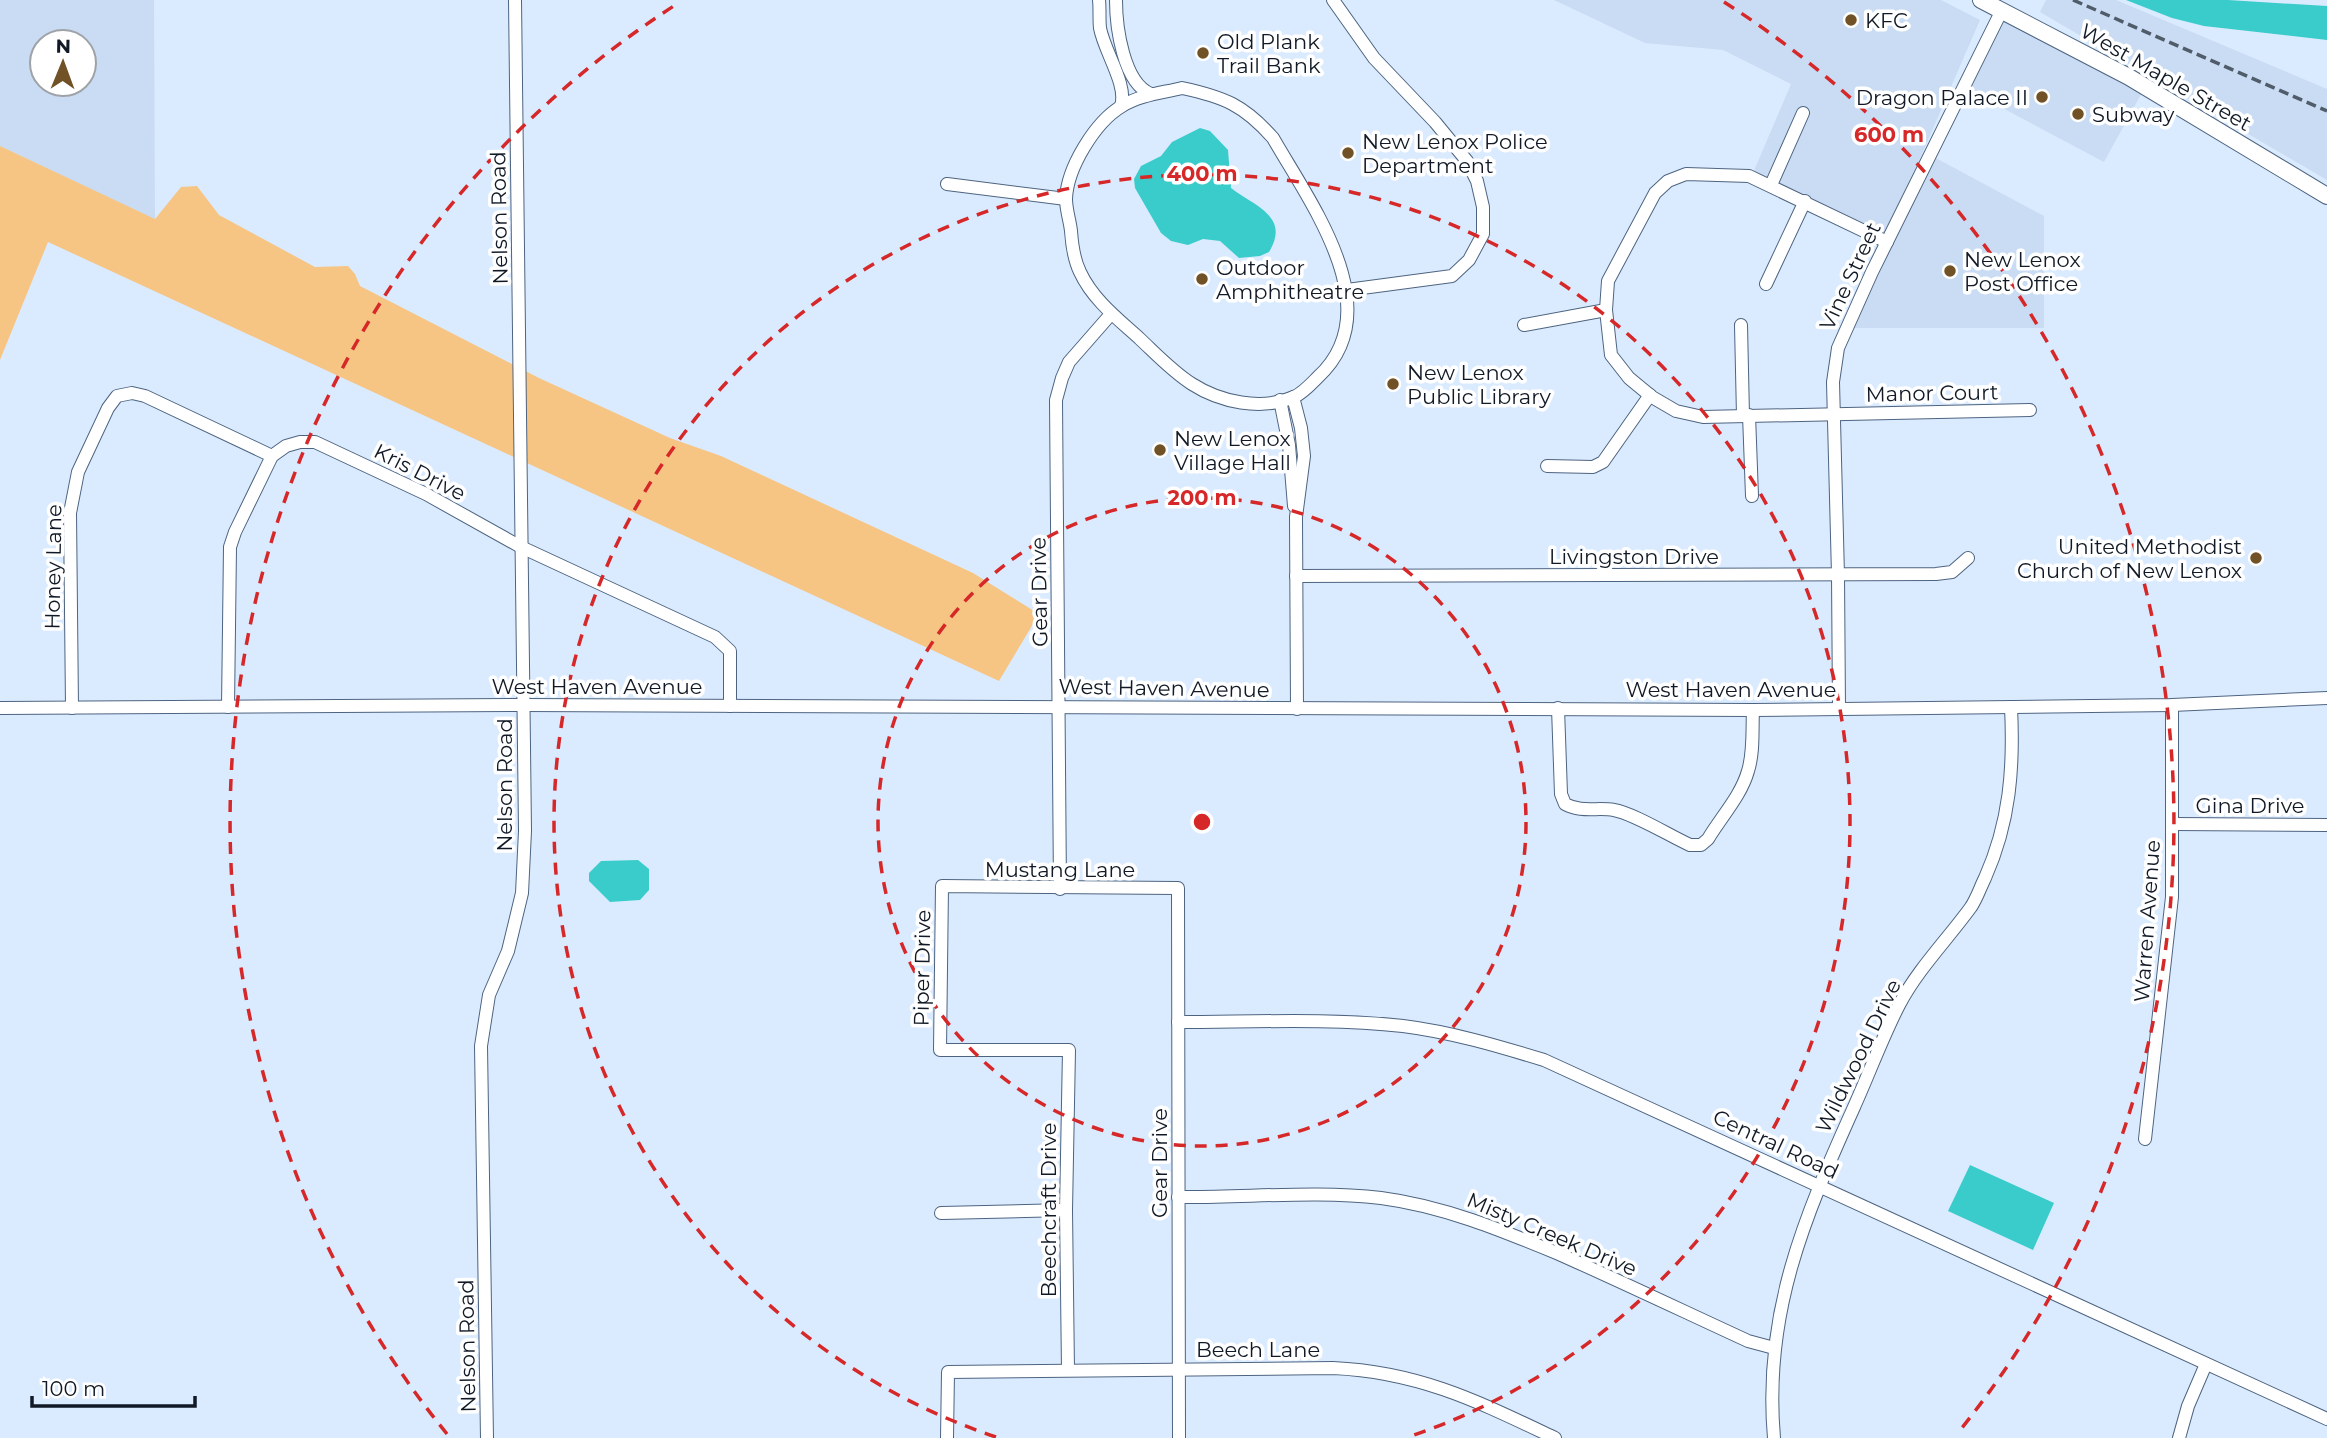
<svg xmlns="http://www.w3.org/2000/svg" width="2327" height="1438" viewBox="0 0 2327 1438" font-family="Montserrat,sans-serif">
<rect width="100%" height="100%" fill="#dbebff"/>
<g fill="#c9dcf3" fill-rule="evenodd">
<path d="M 0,0 L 154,0 L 155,220 L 0,146 ZM 42,42 L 84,42 L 84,84 L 42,84 Z"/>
<path d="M 1554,0 L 1941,0 L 1980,20 L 1883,244 L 1750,180 L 1791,84 L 1723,50 L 1645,43 Z"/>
<path d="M 2046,0 L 2116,0 L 2327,89 L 2327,180 L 2040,12 Z"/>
<path d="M 2003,14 L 2144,89 L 2104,162 L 1965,88 Z"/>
<path d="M 1932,156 L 2044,216 L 2044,328 L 1849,328 Z"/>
</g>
<path fill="#f6c584" d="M 0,146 L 155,219 L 181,187 L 197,186 L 219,215 L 315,267 L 348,266 L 355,274 L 360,286 L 539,378 L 670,438 L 721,456 L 973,573 L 1039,614 L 999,681 L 48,242 L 0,360 Z"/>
<g fill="#39cccb">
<path d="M 2126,0 L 2228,0 L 2327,6 L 2327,40 L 2204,26 L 2172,18 Z"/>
<path d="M 1200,128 L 1210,131 L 1228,150 L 1231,188 C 1254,206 1291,216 1269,252 L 1260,256 L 1239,258 L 1220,241 L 1203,239 L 1188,245 L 1171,241 L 1161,233 L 1135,188 L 1134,179 L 1141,166 L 1161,156 L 1172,142 Z"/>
<path d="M 638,860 L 649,869 L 649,890 L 640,900 L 610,902 L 589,881 L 589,873 L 601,861 Z"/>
<path d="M 1970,1165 L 2054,1203 L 2033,1250 L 1948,1211 Z"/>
</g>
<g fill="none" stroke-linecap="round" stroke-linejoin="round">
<defs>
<g id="minor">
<path d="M 1099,0 C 1100,9 1099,19 1100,28 C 1104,51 1128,85 1121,106"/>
<path d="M 1116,0 C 1116,26 1123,83 1151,94"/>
<path d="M 1333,0 L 1374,58 L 1435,122 L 1467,161 L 1477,181 L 1483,207 L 1483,234 L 1469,260 L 1452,276 L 1347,290"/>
<path d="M 1182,88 C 1224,97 1244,105 1273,138 C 1310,203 1391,310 1318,377 C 1311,384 1303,393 1294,397 C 1261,411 1220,402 1192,384 C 1173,372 1156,354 1140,339 C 1118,319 1093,300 1080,272 C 1074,260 1072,245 1071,231 C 1070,221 1066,210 1066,199 C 1067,168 1095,122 1122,106 C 1140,95 1162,93 1182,88 Z"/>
<path d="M 947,184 L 1066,199"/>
<path d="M 1771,185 L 1803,113"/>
<path d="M 1887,242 L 1749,176 L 1686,174 L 1668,181 L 1655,193 L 1608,281 L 1606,310 L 1611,355 L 1629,378 L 1652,397 L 1676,411 L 1703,417 L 2030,410"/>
<path d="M 1766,284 L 1805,201"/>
<path d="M 1524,325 L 1606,310"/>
<path d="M 1741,325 L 1743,416"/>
<path d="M 1293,397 L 1301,428 L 1304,456 L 1296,517 L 1297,709"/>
<path d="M 1280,400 L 1289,445 L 1294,506"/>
<path d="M 1749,415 L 1752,496"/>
<path d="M 1547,466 L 1593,467 L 1603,462 L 1650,395"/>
<path d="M 1296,576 L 1936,574 L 1952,572 L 1968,558"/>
<path d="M 228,707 L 230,547 L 235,532 L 272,456 L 286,446 L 300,442 L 315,442 L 426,494 L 521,547 L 715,637 L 730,651 L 730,706"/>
<path d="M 0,708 L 523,705 L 1753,710 L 2172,705 L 2327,698"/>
<path d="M 72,708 L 70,513 L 78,472 L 108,408 L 117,396 L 132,393 L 145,396 L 272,456"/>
<path d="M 1558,708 L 1561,794 L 1565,804 C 1582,813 1597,807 1614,810 C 1635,814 1670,836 1690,845 L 1701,845 L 1708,839 C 1721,817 1741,796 1748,771 C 1754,752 1752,730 1753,710"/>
<path d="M 1839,709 L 1838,575 L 1833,382 L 1838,348 L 1872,272 L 2002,10"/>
<path d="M 2174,824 L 2327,825"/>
<path d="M 1060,889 L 1056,400 L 1062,378 L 1069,362 L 1111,314"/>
<path d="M 1178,1022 C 1253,1022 1329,1018 1403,1026 C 1451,1032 1498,1046 1544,1060 L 2327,1419"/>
<path d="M 2145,1139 L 2172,897 L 2172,705"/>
<path d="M 1178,1197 C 1245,1198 1315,1190 1381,1198 C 1443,1206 1501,1230 1559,1254 C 1622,1282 1685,1312 1748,1341 L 1774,1348"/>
<path d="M 941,1213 L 1066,1210"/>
<path d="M 1068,1370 L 1066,1210 L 1069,1050 L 940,1050 L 942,886 L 1178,888 L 1179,1438"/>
<path d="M 487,1438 L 481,1046 L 489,995 L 508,951 L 522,893 L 525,831 L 515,0"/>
<path d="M 947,1438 L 948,1372 L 1333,1368 C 1420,1372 1479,1402 1555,1438"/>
<path d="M 1774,1438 C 1763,1314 1804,1218 1854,1107 C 1869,1074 1882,1038 1899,1005 C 1918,969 1947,940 1971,907 C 1977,898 1980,888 1985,878 C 2010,822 2014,768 2011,707"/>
<path d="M 2179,1438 L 2188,1406 L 2206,1364"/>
</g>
<path id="major" d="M 1981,0 L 2129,77 L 2327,196"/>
</defs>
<use href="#minor" stroke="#4d6480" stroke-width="14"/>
<use href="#major" stroke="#4d6480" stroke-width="18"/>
<use href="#minor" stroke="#fff" stroke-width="12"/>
<use href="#major" stroke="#fff" stroke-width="16"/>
<path stroke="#505c6a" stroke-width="3.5" stroke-dasharray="10 5" stroke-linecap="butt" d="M 2073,0 L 2327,111"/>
</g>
<g fill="none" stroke="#d62828" stroke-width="3.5" stroke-dasharray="12 9">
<circle cx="1202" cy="822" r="324"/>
<path d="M996 1437A648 648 0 1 1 1408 1437"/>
<path d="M447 1434A972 972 0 0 1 680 2M1724 2A972 972 0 0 1 1957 1434"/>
</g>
<g fill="#705226" stroke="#fff" stroke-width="2.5">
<circle cx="1851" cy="20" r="7"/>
<circle cx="1203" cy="53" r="7"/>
<circle cx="2042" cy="97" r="7"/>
<circle cx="2078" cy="114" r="7"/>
<circle cx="1348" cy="153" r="7"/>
<circle cx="1950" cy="271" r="7"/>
<circle cx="1202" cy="279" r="7"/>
<circle cx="1393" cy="384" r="7"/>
<circle cx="1160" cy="450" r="7"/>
<circle cx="2256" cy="558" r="7"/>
</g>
<g text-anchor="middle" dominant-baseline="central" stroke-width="7" stroke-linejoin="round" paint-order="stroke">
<g font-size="21" fill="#101925" stroke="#fff" text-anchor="start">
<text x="1865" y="20">KFC</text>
<text x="1217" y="41">Old Plank<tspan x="1217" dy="24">Trail Bank</tspan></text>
<text x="2028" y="97" text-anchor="end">Dragon Palace II</text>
<text x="2092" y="114">Subway</text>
<text x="1362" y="141">New Lenox Police<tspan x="1362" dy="24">Department</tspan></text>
<text x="1964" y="259">New Lenox<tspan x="1964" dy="24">Post Office</tspan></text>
<text x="1216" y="267">Outdoor<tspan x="1216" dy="24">Amphitheatre</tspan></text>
<text x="1407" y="372">New Lenox<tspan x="1407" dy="24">Public Library</tspan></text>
<text x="1174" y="438">New Lenox<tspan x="1174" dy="24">Village Hall</tspan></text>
<text x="2242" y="546" text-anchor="end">United Methodist<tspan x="2242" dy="24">Church of New Lenox</tspan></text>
</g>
<g font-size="21" fill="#101925" stroke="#fff">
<text transform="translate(2166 77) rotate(30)">West Maple Street</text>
<text transform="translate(499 218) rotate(-91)">Nelson Road</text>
<text transform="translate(1850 276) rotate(-65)">Vine Street</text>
<text transform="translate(1932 393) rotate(-1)">Manor Court</text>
<text transform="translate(420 472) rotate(27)">Kris Drive</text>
<text x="1634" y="556">Livingston Drive</text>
<text transform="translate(53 567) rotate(-89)">Honey Lane</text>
<text transform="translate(1039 592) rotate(-91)">Gear Drive</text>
<text x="597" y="686">West Haven Avenue</text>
<text transform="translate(1164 688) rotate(1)">West Haven Avenue</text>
<text x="1731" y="689">West Haven Avenue</text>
<text transform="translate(504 785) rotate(-90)">Nelson Road</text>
<text x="2250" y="805">Gina Drive</text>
<text x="1060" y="869">Mustang Lane</text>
<text transform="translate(2147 921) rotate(-86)">Warren Avenue</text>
<text transform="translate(922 968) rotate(-89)">Piper Drive</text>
<text transform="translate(1858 1056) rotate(-64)">Wildwood Drive</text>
<text transform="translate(1776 1144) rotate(25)">Central Road</text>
<text transform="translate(1159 1163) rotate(-90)">Gear Drive</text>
<text transform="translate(1048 1210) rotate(-90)">Beechcraft Drive</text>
<text transform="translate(1552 1234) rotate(23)">Misty Creek Drive</text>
<text transform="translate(467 1346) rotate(-91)">Nelson Road</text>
<text x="1258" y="1349">Beech Lane</text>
</g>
</g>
<circle cx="1202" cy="822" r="10" fill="#d62828" stroke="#fff" stroke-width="3.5"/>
<g font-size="21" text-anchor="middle" font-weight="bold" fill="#d62828" stroke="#fff" stroke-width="7" stroke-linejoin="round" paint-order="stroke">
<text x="1889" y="142">600 m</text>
<text x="1202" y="181">400 m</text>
<text x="1202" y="505">200 m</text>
</g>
<g transform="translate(63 63) rotate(1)"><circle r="33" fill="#ffffff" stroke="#9fa3a8" stroke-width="2"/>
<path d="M0-5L12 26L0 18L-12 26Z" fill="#705226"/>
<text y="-10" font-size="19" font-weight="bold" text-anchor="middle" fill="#101925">N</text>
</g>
<path d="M32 1396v10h163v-10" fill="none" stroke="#101925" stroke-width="3.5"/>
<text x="42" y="1396" font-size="21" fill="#101925" stroke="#ffffff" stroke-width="5" paint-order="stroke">100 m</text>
</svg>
